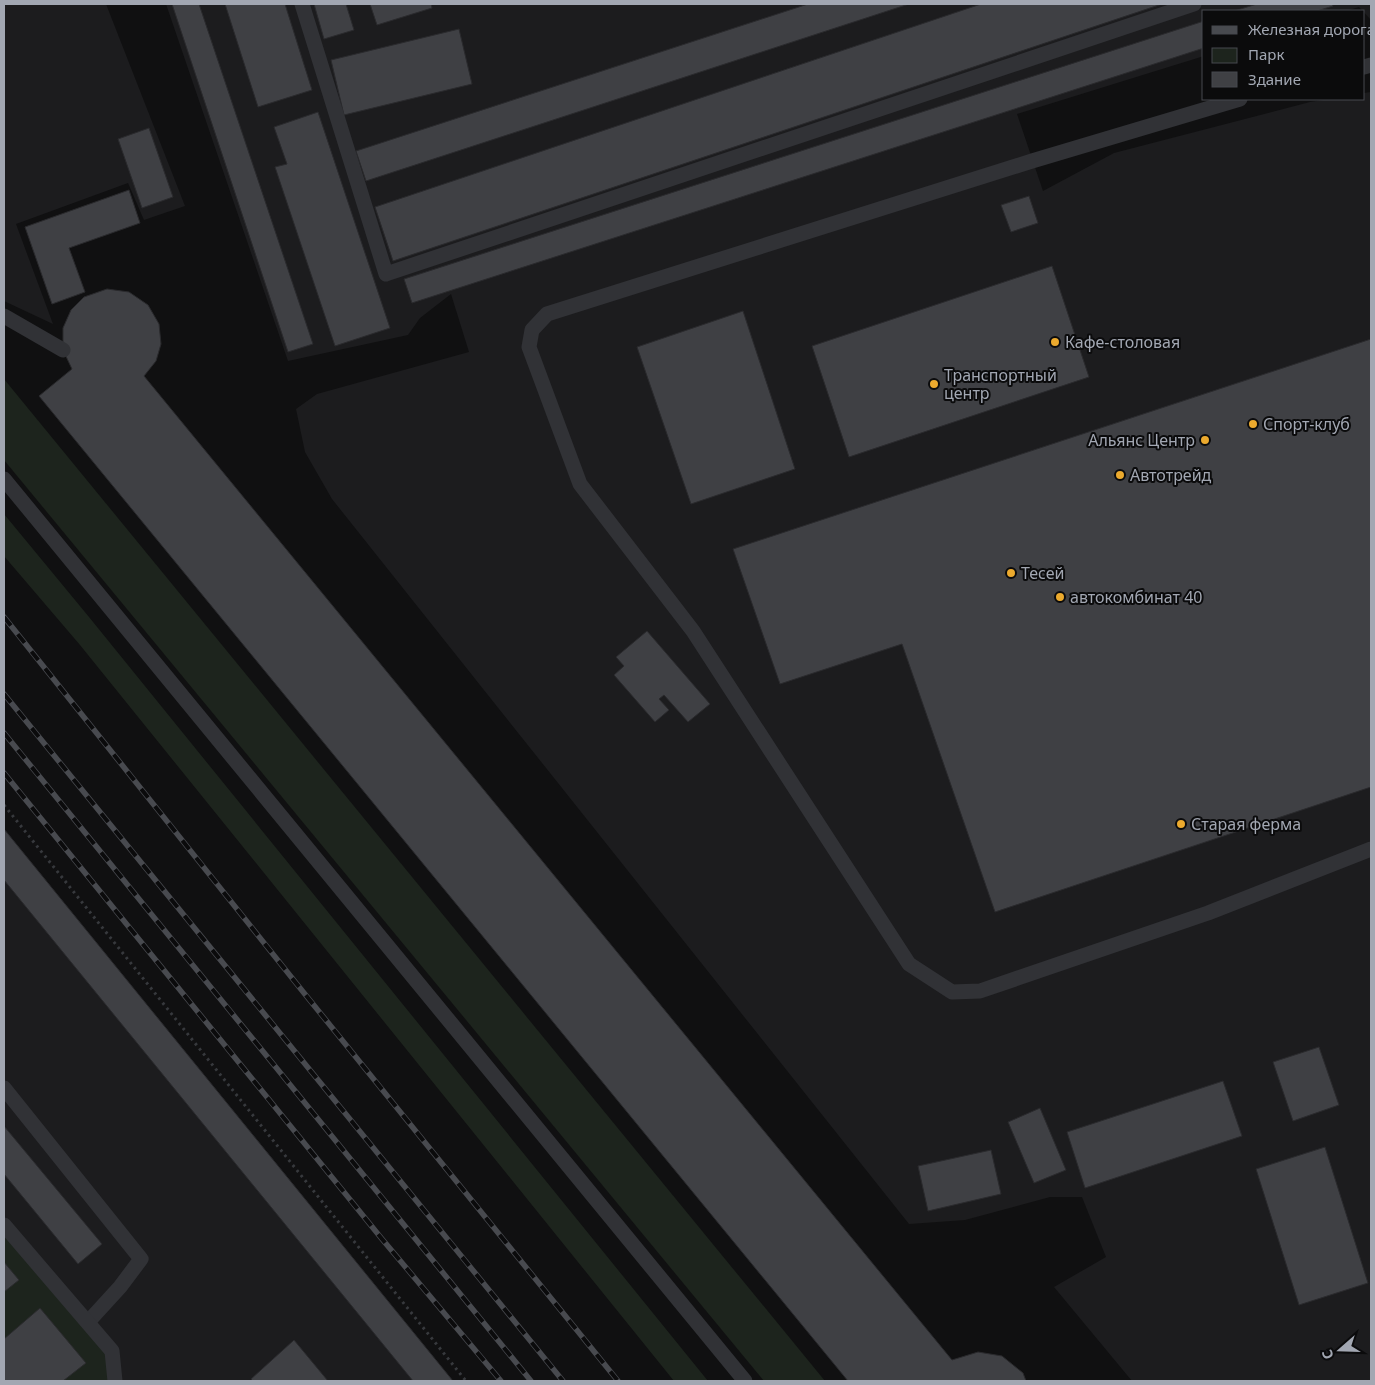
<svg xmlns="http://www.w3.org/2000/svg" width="1375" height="1385" viewBox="0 0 1375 1385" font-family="'Noto Sans',sans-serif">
<rect width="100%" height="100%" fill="#101011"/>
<g fill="#1c1c1e">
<path d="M 4,4 L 106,4 L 185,206 L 144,220 L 128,183 L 16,224 L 53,324 L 4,301 Z"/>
<path d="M 166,4 L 1371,4 L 1371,20 L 1359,7 L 1346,11 L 1204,11 L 1204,56 L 1017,114 L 1043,191 L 1114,153 L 1310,102 L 1329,99 L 1364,99 L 1364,93 L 1371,92 L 1371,1381 L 1132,1381 L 1054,1287 L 1106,1257 L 1082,1197 L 1050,1197 L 965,1220 L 909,1224 L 332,499 L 305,452 L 296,409 L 317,394 L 469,352 L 451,294 L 420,318 L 408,335 L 288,361 Z"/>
<path d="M 4,829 L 453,1381 L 4,1381 Z"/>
</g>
<g fill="#1d241d">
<path d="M 4,379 L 825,1381 L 764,1381 L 4,460 Z"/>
<path d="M 4,514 L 89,617 L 708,1381 L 674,1381 L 80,645 L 4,556 Z"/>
<path d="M 4,1236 L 108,1354 L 110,1381 L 4,1381 Z"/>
</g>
<g fill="#3f4044" stroke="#2a2a2d">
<path d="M 172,4 L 199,4 L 313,344 L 288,352 Z"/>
<path d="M 225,4 L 285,4 L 312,90 L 258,107 Z"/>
<path d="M 314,4 L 346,4 L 354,30 L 324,39 Z"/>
<path d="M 370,4 L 431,4 L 432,8 L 377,25 Z"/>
<path d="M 808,4 L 909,4 L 366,181 L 356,151 Z"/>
<path d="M 981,4 L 1162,4 L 393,261 L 375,207 Z"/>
<path d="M 1257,4 L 1332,4 L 1333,6 L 1317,11 L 1234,11 Z"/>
<path d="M 1204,21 L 1204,48 L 412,303 L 404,279 Z"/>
<path d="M 459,29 L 472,84 L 344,115 L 331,60 Z"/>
<path d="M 318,112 L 390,328 L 335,346 L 275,167 L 287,164 L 274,127 Z"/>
<path d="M 149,128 L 173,197 L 142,208 L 118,139 Z"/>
<path d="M 129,190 L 140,223 L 69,248 L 85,292 L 52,304 L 25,227 Z"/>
<path d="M 1029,196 L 1038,223 L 1011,232 L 1001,205 Z"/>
<path d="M 1052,266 L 1089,377 L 849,457 L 812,346 Z"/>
<path d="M 107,289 L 129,292 L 148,305 L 159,324 L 161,344 L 156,361 L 144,376 L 952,1360 L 978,1352 L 1002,1356 L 1023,1373 L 1026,1381 L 848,1381 L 39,396 L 72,369 L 63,350 L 63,328 L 71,310 L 84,297 Z"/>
<path d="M 743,311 L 795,469 L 691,504 L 637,347 Z"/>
<path d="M 1371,339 L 1371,787 L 995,912 L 902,644 L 780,684 L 733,549 Z"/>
<path d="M 647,631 L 710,704 L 688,722 L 664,695 L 659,699 L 669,710 L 655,722 L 614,675 L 624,666 L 616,657 Z"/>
<path d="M 4,829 L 453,1381 L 413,1381 L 4,880 Z"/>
<path d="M 1319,1047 L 1339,1105 L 1293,1121 L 1273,1062 Z"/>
<path d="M 1223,1081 L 1242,1136 L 1085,1188 L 1067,1132 Z"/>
<path d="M 1040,1108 L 1066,1170 L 1034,1183 L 1008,1122 Z"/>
<path d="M 4,1126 L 102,1244 L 78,1264 L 4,1174 Z"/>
<path d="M 1325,1147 L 1368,1283 L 1299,1305 L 1256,1169 Z"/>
<path d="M 991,1150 L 1001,1194 L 928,1211 L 918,1166 Z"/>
<path d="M 4,1262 L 19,1280 L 4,1292 Z"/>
<path d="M 40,1308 L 86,1363 L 63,1381 L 4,1381 L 4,1339 Z"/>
<path d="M 294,1340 L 328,1381 L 253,1381 L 251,1379 Z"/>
</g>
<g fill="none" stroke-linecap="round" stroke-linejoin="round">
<path stroke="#37393d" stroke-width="3" stroke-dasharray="2.5 4" stroke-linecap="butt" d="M 4,805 L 466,1381"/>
<g stroke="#313236" stroke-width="15">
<path d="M 302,4 L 386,274 L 1194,4"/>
<path d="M 1364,67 L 1371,65"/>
<path d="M 1240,99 L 1032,161 L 547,314 L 532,330 L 529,347 L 580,484 L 693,631 L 909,964 L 952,992 L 980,991 L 1208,913 L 1371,849"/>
<path d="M 4,316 L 63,350"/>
<path d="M 4,479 L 745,1381"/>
<path d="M 4,1088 L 141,1259 L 120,1287 L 88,1322"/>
<path d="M 4,1225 L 112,1351 L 115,1381"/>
</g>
<defs>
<g id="rail">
<path d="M 4,617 L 304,993 L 618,1381"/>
<path d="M 4,694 L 563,1381"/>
<path d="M 4,733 L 531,1381"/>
<path d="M 4,773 L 382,1239 L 501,1381"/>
</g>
</defs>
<use href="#rail" stroke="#484a4f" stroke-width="5.5"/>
<use href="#rail" stroke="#0b0b0c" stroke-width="4" stroke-dasharray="11" stroke-linecap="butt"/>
</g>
<g fill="#ecaa2e" stroke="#0b0b0c" stroke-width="2">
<circle cx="1055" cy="342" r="5"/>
<circle cx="934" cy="384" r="5"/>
<circle cx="1253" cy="424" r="5"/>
<circle cx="1205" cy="440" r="5"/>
<circle cx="1120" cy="475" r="5"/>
<circle cx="1011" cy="573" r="5"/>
<circle cx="1060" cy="597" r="5"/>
<circle cx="1181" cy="824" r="5"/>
</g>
<g text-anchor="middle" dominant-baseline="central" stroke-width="4" stroke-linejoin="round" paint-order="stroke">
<g font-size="16" fill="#a2a7b2" stroke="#0b0b0c" text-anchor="start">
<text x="1065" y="342">Кафе-столовая</text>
<text x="944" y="375">Транспортный<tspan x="944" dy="18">центр</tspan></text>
<text x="1263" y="424">Спорт-клуб</text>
<text x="1195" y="440" text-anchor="end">Альянс Центр</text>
<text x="1130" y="475">Автотрейд</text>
<text x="1021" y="573">Тесей</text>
<text x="1070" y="597">автокомбинат 40</text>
<text x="1191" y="824">Старая ферма</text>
</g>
</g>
<rect width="1375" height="1385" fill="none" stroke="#a2a7b2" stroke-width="10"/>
<rect x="1202" y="10" width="162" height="90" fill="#0b0b0c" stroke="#47494e"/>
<rect x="1212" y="26" width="25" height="8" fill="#484a4f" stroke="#47494e"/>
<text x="1248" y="35" font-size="15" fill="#a2a7b2">Железная дорога</text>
<rect x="1212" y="48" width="25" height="15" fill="#1d241d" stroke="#47494e"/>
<text x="1248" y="60" font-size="15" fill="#a2a7b2">Парк</text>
<rect x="1212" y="72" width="25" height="15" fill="#3f4044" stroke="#47494e"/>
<text x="1248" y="85" font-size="15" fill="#a2a7b2">Здание</text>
<g transform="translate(1340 1350) rotate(250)" stroke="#0b0b0c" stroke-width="4" paint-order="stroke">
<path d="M0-4L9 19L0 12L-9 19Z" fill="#a2a7b2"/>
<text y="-8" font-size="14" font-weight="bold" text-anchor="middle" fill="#a2a7b2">С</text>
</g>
</svg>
